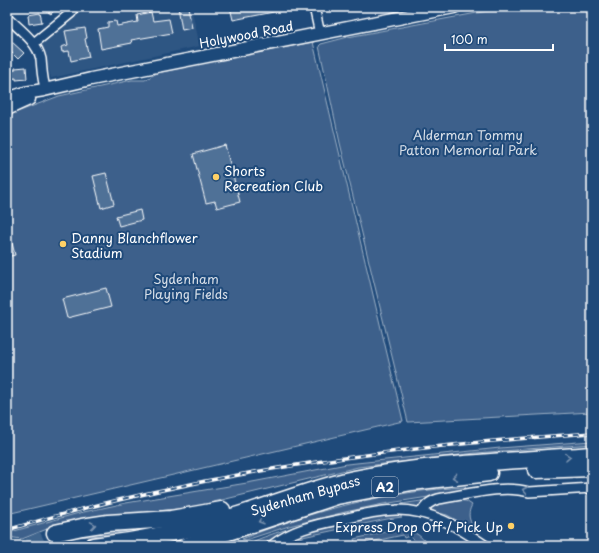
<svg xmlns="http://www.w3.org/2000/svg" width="599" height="553" viewBox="0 0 599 553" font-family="'Playpen Sans',sans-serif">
<rect width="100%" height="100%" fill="#1f4a7a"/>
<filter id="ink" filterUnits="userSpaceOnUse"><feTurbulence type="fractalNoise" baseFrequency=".025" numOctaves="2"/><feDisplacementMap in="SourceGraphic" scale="8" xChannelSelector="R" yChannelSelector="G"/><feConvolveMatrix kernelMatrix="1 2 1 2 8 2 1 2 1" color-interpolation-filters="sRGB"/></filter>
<g filter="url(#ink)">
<path fill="#2e5683" d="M 79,7 L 191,7 L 200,46 L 51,78 L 41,43 L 80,10 Z"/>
<g fill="#3c618b" stroke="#9eb0c5">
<path d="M 509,7 L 592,7 L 592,412 L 408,422 L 340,143 L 319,46 L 321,44 L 348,37 Z"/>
<path d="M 313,42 L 403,421 L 7,514 L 7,116 L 59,96 L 132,80 L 145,80 L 157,73 L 209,62 Z"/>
<path d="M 592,441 L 592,444 L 476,453 L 358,467 L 193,507 L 124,515 L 52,527 L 22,539 L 7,537 L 7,533 L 79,513 L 126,503 L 247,483 L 347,464 L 500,448 Z"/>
<path d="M 466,487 L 461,492 L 383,504 L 345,512 L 289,526 L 246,540 L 242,539 C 312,510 390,491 466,487 Z"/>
<path d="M 428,500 L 421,509 L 375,509 L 293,527 L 263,546 L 242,546 C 301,520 365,509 428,500 Z"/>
<path d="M 455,500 L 466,501 L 472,505 C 466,515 470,525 479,532 C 467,528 458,520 447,515 C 440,513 433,513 429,507 L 430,505 Z"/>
<path d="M 398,515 L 402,517 L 387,519 L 298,538 L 298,536 L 318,529 L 360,520 L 380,516 Z"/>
<path d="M 163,524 C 129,531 95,538 60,537 Z"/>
<path d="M 398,529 C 412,530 421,534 428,546 L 415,546 L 414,540 L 409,536 L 404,538 L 403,535 L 356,545 L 354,539 Z"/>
</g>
<g fill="#507197" stroke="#fff">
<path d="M 41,7 L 57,7 L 51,14 Z"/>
<path d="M 178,7 L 188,7 L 192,28 L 182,30 Z"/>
<path d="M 230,7 L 283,7 L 284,10 L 233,20 Z"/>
<path d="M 151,12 L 153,21 L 169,19 L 172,33 L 131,40 L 132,43 L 101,49 L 98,29 L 108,27 L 108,22 L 116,21 L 117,26 L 138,22 L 137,15 Z"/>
<path d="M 40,13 L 42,22 L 29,24 L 28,15 Z"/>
<path d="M 85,28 L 87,38 L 85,39 L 89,57 L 71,61 L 69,51 L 62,52 L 61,47 L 68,45 L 65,31 Z"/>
<path d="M 11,41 L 24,53 L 18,59 L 7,48 L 7,45 Z"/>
<path d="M 26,67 L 27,79 L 16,80 L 16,78 L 7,79 L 7,71 L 15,70 L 15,68 Z"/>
<path d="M 225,145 L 240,202 L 217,208 L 215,201 L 206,203 L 193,154 Z"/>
<path d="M 106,173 L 114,204 L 101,208 L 93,176 Z"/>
<path d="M 140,210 L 142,220 L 119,226 L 116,216 Z"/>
<path d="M 9,231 L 15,255 L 7,257 L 7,232 Z"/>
<path d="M 106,288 L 111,307 L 67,318 L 62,299 Z"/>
</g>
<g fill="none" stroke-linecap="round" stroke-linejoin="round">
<path stroke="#41658e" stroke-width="16" stroke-dasharray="16 8" stroke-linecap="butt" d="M 29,546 L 55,533"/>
<defs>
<g id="street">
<path d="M 314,7 L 320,34"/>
<path d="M 7,17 C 19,29 37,41 41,59 C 42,69 42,80 46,90"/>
<path d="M 34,43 L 71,13 L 75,7"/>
<path d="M 421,513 C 426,505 429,502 438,499 C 466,495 502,484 529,492 L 592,488"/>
<path d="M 271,546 C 292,530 314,525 339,520 C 358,516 377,510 396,510 C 430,509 460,528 486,546"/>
</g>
<g id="secondary">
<path d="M 7,99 L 25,93 L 44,90 L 91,79 L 454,7"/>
<path d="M 7,109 L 29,99"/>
</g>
<g id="highway">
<path d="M 536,470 L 592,468"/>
<path d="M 55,533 L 82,527 L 108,523 L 171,519 L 222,510"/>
<path d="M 93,546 C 140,541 187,531 232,517 C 273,505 312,488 354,479 C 432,463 513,461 592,455"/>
<path d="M 186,546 L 337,496 L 412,482 L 489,473"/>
</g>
</defs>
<use href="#street" stroke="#fff" stroke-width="12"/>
<use href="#secondary" stroke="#fff" stroke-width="15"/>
<use href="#highway" stroke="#fff" stroke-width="19"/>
<use href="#street" stroke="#1f4a7a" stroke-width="9"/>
<use href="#secondary" stroke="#1f4a7a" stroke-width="12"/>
<use href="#highway" stroke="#1f4a7a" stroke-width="16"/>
<defs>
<path id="rail" d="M 7,530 C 199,472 393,447 592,433"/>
</defs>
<use href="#rail" stroke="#fff" stroke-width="3.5"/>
<use href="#rail" stroke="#1f4a7a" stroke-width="2" stroke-dasharray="6" stroke-linecap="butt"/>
</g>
<defs><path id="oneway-chevron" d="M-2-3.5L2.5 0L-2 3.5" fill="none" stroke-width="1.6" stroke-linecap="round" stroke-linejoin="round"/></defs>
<g stroke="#7992af">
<use href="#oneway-chevron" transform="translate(568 457) rotate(-4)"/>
<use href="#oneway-chevron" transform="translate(455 477) rotate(173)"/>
<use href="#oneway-chevron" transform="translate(525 490) rotate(-169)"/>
<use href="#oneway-chevron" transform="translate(261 521) rotate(162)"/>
<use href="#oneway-chevron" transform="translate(93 525) rotate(-9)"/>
</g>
</g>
<g fill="#ffd166" stroke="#1f4a7a" stroke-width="1.5">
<circle cx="216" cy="177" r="4"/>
<circle cx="63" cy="244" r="4"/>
<circle cx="511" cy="526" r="4"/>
</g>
<g text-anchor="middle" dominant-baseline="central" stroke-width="4" stroke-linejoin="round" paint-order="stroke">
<rect fill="#1f4a7a" stroke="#bcc9d7" stroke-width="1" x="372" y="477" width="26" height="20" rx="3"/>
<g font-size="12" font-weight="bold" fill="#fff">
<text x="385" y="487">A2</text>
</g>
<g font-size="13" fill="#fff" stroke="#1f4a7a">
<text transform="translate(246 34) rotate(-11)">Holywood Road</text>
<text transform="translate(305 495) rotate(-16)">Sydenham Bypass</text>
</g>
<g font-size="13" fill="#d8dfe8" stroke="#1f4a7a">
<text x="468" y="134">Alderman Tommy<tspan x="468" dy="15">Patton Memorial Park</tspan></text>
<text x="186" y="278">Sydenham<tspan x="186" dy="15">Playing Fields</tspan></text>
</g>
<g font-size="13" fill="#fff" stroke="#1f4a7a" text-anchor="start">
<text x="224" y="170">Shorts<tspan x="224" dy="15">Recreation Club</tspan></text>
<text x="71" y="237">Danny Blanchflower<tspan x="71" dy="15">Stadium</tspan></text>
<text x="503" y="526" text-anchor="end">Express Drop Off / Pick Up</text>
</g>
</g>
<rect width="599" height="553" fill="none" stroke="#1f4a7a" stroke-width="24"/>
<rect x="12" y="12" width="575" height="529" fill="none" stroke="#fff" stroke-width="1.5" filter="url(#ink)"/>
<path d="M445 44v6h108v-6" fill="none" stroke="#ffffff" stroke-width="2"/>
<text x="451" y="44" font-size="12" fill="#ffffff" stroke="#1f4a7a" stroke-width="3" paint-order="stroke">100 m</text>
</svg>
